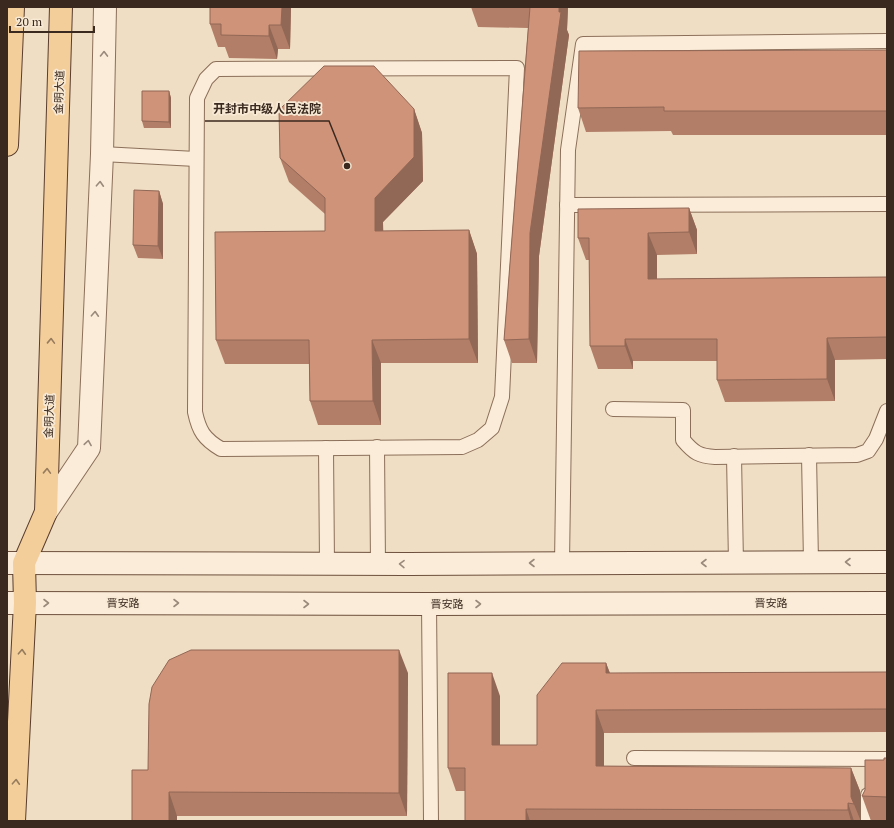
<svg xmlns="http://www.w3.org/2000/svg" width="894" height="828" viewBox="0 0 894 828" font-family="'PT Serif','Noto Sans SC',serif">
<rect width="100%" height="100%" fill="#f0dec4"/>
<g fill="none" stroke-linecap="round" stroke-linejoin="round">
<defs>
<g id="lane">
<path d="M 517,68 L 502,397 L 492,428 L 478,440 L 462,447 L 221,449 C 204,439 199,431 195,412 L 197,98 L 206,79 L 216,69 Z"/>
<path d="M 102,154 L 196,159"/>
<path d="M 567,205 L 887,204"/>
<path d="M 613,409 L 683,410 L 683,440 C 694,453 699,456 715,457 L 857,455 L 868,451 L 876,439 L 887,411"/>
<path d="M 377,447 L 378,564"/>
<path d="M 326,448 L 327,564"/>
<path d="M 809,455 L 811,562"/>
<path d="M 734,456 L 736,563"/>
<path d="M 562,563 L 568,150 L 583,44 L 887,41"/>
<path d="M 429,604 L 431,821"/>
<path d="M 634,758 L 887,759"/>
<path d="M 868,821 L 868,795"/>
</g>
<path id="street" d="M 46,512 L 89,448 L 102,154 L 105,7"/>
<g id="secondary">
<path d="M 7,563 L 408,564 L 887,562"/>
<path d="M 7,603 L 429,604 L 887,603"/>
</g>
<g id="primary">
<path d="M 7,145 L 13,7"/>
<path d="M 14,821 L 25,603 L 24,563 L 46,512 L 61,7"/>
</g>
</defs>
<use href="#lane" stroke="#8b6f5a" stroke-width="16"/>
<use href="#street" stroke="#8b6f5a" stroke-width="24"/>
<use href="#secondary" stroke="#6d503d" stroke-width="24"/>
<use href="#primary" stroke="#593d2e" stroke-width="24"/>
<use href="#lane" stroke="#faecd8" stroke-width="14"/>
<use href="#street" stroke="#faecd8" stroke-width="22"/>
<use href="#secondary" stroke="#faecd8" stroke-width="22"/>
<use href="#primary" stroke="#f3ce9b" stroke-width="22"/>
</g>
<g fill="#b27e68">
<path d="M 210,7 L 291,7 L 290,49 L 278,49 L 277,59 L 229,58 L 225,47 L 218,47 L 210,24 Z"/>
<path d="M 471,7 L 568,7 L 567,30 L 569,35 L 539,256 L 537,363 L 512,363 L 504,340 L 528,28 L 478,27 Z"/>
<path d="M 887,50 L 887,135 L 673,135 L 671,131 L 586,132 L 578,108 Z"/>
<path d="M 169,91 L 171,98 L 171,128 L 144,128 L 142,121 Z"/>
<path d="M 414,109 L 422,133 L 423,181 L 383,222 L 383,231 L 469,230 L 477,254 L 478,363 L 381,363 L 381,425 L 318,425 L 310,401 L 309,364 L 225,364 L 216,340 L 325,231 L 325,214 L 289,182 L 280,158 Z"/>
<path d="M 159,191 L 163,204 L 163,259 L 138,258 L 133,245 Z"/>
<path d="M 689,208 L 697,230 L 697,254 L 657,255 L 657,279 L 887,277 L 887,359 L 835,360 L 835,401 L 725,402 L 717,380 L 717,361 L 633,361 L 633,369 L 598,369 L 590,346 L 589,260 L 586,260 L 578,238 Z"/>
<path d="M 606,663 L 610,673 L 887,672 L 887,732 L 604,733 L 604,766 L 851,768 L 860,791 L 860,821 L 465,821 L 465,791 L 456,791 L 448,768 L 500,696 L 500,745 L 537,745 Z"/>
<path d="M 408,673 L 407,816 L 177,816 L 177,821 L 148,770 Z"/>
<path d="M 887,758 L 887,821 L 871,821 L 862,796 L 865,790 L 884,760 Z"/>
</g>
<g fill="#916755">
<path d="M 282,7 L 291,7 L 290,49 L 281,25 Z"/>
<path d="M 559,7 L 568,7 L 567,30 L 569,35 L 539,256 L 537,363 L 529,339 L 530,233 Z"/>
<path d="M 269,25 L 278,49 L 277,59 L 269,36 Z"/>
<path d="M 169,91 L 171,98 L 171,128 L 169,122 Z"/>
<path d="M 414,109 L 422,133 L 423,181 L 383,222 L 384,255 L 375,231 L 375,198 Z"/>
<path d="M 159,191 L 163,204 L 163,259 L 158,246 Z"/>
<path d="M 689,208 L 697,230 L 697,254 L 689,232 Z"/>
<path d="M 469,230 L 477,254 L 478,363 L 469,339 Z"/>
<path d="M 648,233 L 657,255 L 657,301 L 648,279 Z"/>
<path d="M 827,338 L 835,360 L 835,401 L 827,379 Z"/>
<path d="M 625,339 L 633,361 L 633,369 L 625,346 Z"/>
<path d="M 372,340 L 381,363 L 381,425 L 373,401 Z"/>
<path d="M 399,650 L 408,673 L 407,816 L 399,793 Z"/>
<path d="M 606,663 L 615,687 L 606,673 Z"/>
<path d="M 492,673 L 500,696 L 500,769 L 492,745 Z"/>
<path d="M 596,710 L 604,733 L 604,790 L 596,766 Z"/>
<path d="M 851,768 L 860,791 L 860,819 L 851,797 Z"/>
<path d="M 169,792 L 177,816 L 177,821 L 169,821 Z"/>
<path d="M 848,803 L 854,821 L 851,821 L 848,810 Z"/>
<path d="M 526,809 L 530,821 L 526,821 Z"/>
</g>
<g fill="#cf9379" stroke="#916755">
<path d="M 210,7 L 282,7 L 281,25 L 269,25 L 269,36 L 221,35 L 221,24 L 210,24 Z"/>
<path d="M 530,7 L 559,7 L 559,12 L 561,12 L 530,233 L 529,339 L 504,340 Z"/>
<path d="M 887,50 L 887,111 L 664,111 L 664,107 L 578,108 L 579,51 Z"/>
<path d="M 324,66 L 374,66 L 414,109 L 414,157 L 375,198 L 375,231 L 469,230 L 469,339 L 372,340 L 373,401 L 310,401 L 309,340 L 216,340 L 215,232 L 325,231 L 325,198 L 280,158 L 279,110 Z"/>
<path d="M 142,91 L 169,91 L 169,122 L 142,121 Z"/>
<path d="M 134,190 L 159,191 L 158,246 L 133,245 Z"/>
<path d="M 689,208 L 689,232 L 648,233 L 648,279 L 887,277 L 887,337 L 827,338 L 827,379 L 717,380 L 717,339 L 625,339 L 625,346 L 590,346 L 589,238 L 578,238 L 578,209 Z"/>
<path d="M 191,650 L 399,650 L 399,793 L 169,792 L 169,821 L 132,821 L 132,770 L 148,770 L 149,704 L 152,687 L 169,660 Z"/>
<path d="M 562,663 L 606,663 L 606,673 L 887,672 L 887,709 L 596,710 L 596,766 L 851,768 L 851,797 L 854,804 L 848,803 L 848,810 L 526,809 L 526,821 L 465,821 L 465,768 L 448,768 L 448,673 L 492,673 L 492,745 L 537,745 L 537,695 Z"/>
<path d="M 884,758 L 887,758 L 887,797 L 862,796 L 865,790 L 865,760 L 884,760 Z"/>
</g>
<defs><path id="oneway-chevron" d="M-2-3.5L2.5 0L-2 3.5" fill="none" stroke-width="1.6" stroke-linecap="round" stroke-linejoin="round"/></defs>
<g stroke="#9a8a7b">
<use href="#oneway-chevron" transform="translate(104 54) rotate(-89)"/>
<use href="#oneway-chevron" transform="translate(100 184) rotate(-87)"/>
<use href="#oneway-chevron" transform="translate(95 314) rotate(-87)"/>
<use href="#oneway-chevron" transform="translate(88 443) rotate(-81)"/>
<use href="#oneway-chevron" transform="translate(848 562) rotate(180)"/>
<use href="#oneway-chevron" transform="translate(532 563) rotate(180)"/>
<use href="#oneway-chevron" transform="translate(704 563) rotate(180)"/>
<use href="#oneway-chevron" transform="translate(402 564) rotate(-179)"/>
<use href="#oneway-chevron" transform="translate(46 603)"/>
<use href="#oneway-chevron" transform="translate(176 603)"/>
<use href="#oneway-chevron" transform="translate(306 604)"/>
<use href="#oneway-chevron" transform="translate(478 604)"/>
</g>
<g stroke="#967c5c">
<use href="#oneway-chevron" transform="translate(51 341) rotate(-88)"/>
<use href="#oneway-chevron" transform="translate(47 471) rotate(-88)"/>
<use href="#oneway-chevron" transform="translate(22 652) rotate(-87)"/>
<use href="#oneway-chevron" transform="translate(16 782) rotate(-87)"/>
</g>
<g text-anchor="middle" dominant-baseline="central" stroke-width="3.5" stroke-linejoin="round" paint-order="stroke">
<g font-size="11" fill="#3a291e" stroke="#f7e9d4">
<text transform="translate(59 92) rotate(-88)">金明大道</text>
<text transform="translate(49 416) rotate(-88)">金明大道</text>
<text x="123" y="603">晋安路</text>
<text x="771" y="603">晋安路</text>
<text x="447" y="604">晋安路</text>
</g>
</g>
<path fill="none" stroke="#3a291e" stroke-width="1.5" d="M347 166L329 121H205"/>
<circle fill="#3a291e" stroke="#f7e9d4" stroke-width="1.5" cx="347" cy="166" r="4"/>
<g font-size="12" text-anchor="middle" font-weight="bold" fill="#3a291e" stroke="#f7e9d4" stroke-width="3.5" stroke-linejoin="round" paint-order="stroke">
<text x="267" y="113">开封市中级人民法院</text>
</g>
<rect width="894" height="828" fill="none" stroke="#3a291e" stroke-width="16"/>
<path d="M10 26v6h84v-6" fill="none" stroke="#3a291e" stroke-width="2"/>
<text x="16" y="26" font-size="12" fill="#3a291e" stroke="#f7e9d4" stroke-width="3" paint-order="stroke">20 m</text>
</svg>
